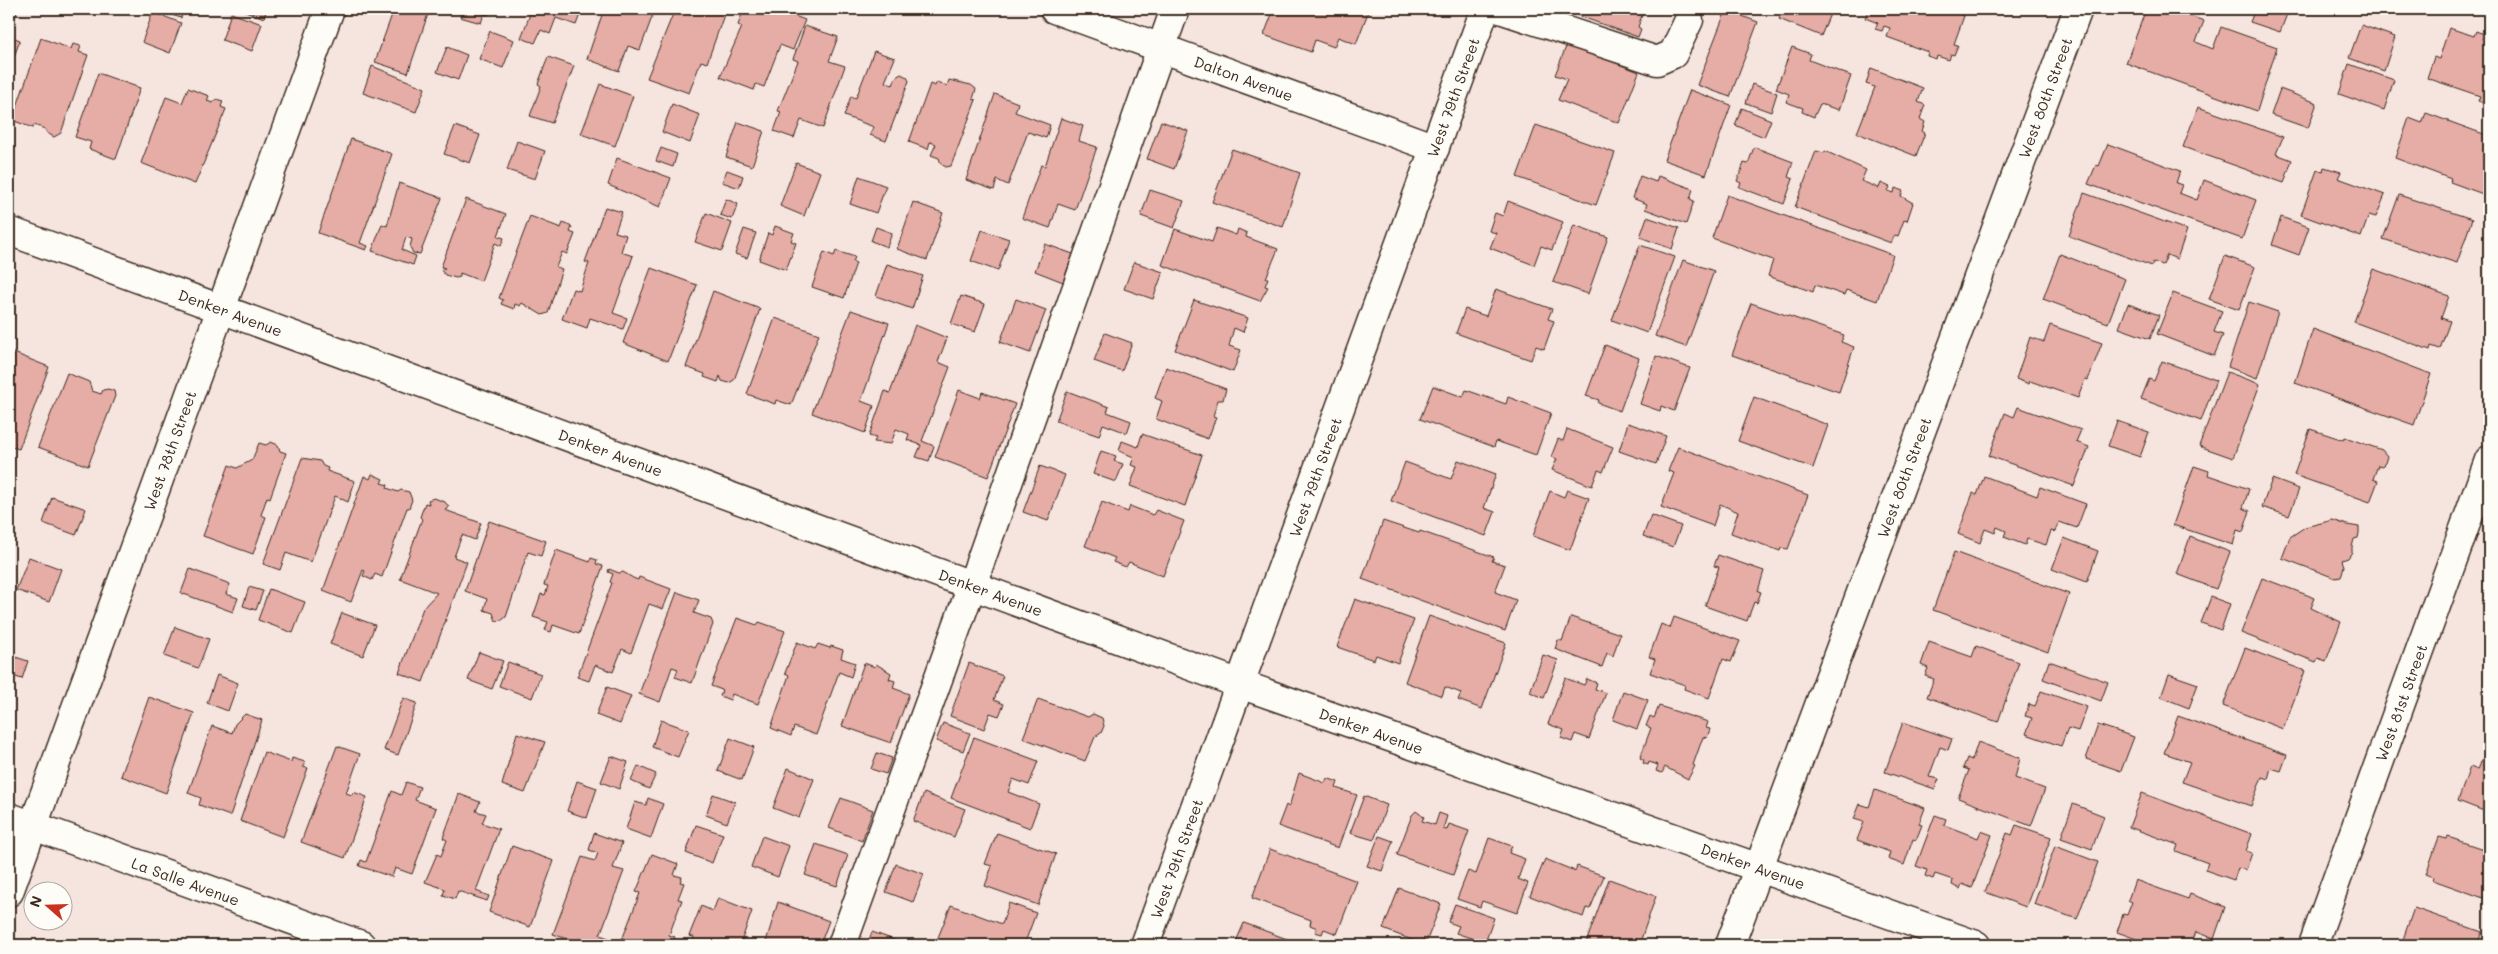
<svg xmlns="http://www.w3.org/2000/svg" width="2498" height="954" viewBox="0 0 2498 954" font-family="Mali,sans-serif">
<rect width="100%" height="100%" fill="#f6e4df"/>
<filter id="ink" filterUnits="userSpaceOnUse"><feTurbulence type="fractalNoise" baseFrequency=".02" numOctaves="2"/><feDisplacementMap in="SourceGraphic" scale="10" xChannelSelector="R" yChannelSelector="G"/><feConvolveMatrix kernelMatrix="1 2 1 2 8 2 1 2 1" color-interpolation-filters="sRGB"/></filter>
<g filter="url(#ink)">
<g fill="#e6aca6" stroke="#3b2a1e">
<path d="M 9,9 L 18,9 L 9,34 Z"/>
<path d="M 160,9 L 184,9 L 181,18 L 159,11 Z"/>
<path d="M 240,9 L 267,9 L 264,18 Z"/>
<path d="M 394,9 L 412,9 L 428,14 L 408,73 L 375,62 Z"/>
<path d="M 463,9 L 490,9 L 488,15 L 484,14 L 481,23 L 460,17 Z"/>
<path d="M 532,9 L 582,9 L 576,25 L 556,18 L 550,34 L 541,30 L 535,43 L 521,38 Z"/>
<path d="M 604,9 L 655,9 L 640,50 L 628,46 L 619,71 L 587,59 Z"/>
<path d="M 675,9 L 726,9 L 707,63 L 701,61 L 689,93 L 647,78 Z"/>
<path d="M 744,9 L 761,9 L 779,15 L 781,11 L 805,20 L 793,50 L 780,45 L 764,87 L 756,84 L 754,90 L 720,77 L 742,27 L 738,25 Z"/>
<path d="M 1274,9 L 1366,9 L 1369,10 L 1356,44 L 1338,37 L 1334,47 L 1315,40 L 1311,52 L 1264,35 Z"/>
<path d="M 1581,9 L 1644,9 L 1638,27 L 1641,29 L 1638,37 L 1579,16 Z"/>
<path d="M 1783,9 L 1832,9 L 1821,36 L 1779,19 Z"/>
<path d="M 1869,9 L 1944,9 L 1964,16 L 1954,44 L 1958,45 L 1954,55 L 1951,54 L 1949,60 L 1937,56 L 1936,59 L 1927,56 L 1928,52 L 1887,37 L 1890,28 L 1884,26 L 1882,31 L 1875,29 L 1878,23 L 1865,18 Z"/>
<path d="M 2146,9 L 2170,9 L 2204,21 L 2196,42 L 2213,49 L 2221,27 L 2277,47 L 2257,111 L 2126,63 Z"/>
<path d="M 2255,9 L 2289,9 L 2280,32 L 2250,22 Z"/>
<path d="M 1726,10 L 1758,22 L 1730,97 L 1697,85 Z"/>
<path d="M 153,12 L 181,23 L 170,53 L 142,42 Z"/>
<path d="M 231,13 L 262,24 L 252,51 L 222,40 Z"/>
<path d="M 2361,25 L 2395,37 L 2384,71 L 2349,58 Z"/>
<path d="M 805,26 L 838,37 L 829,61 L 845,66 L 823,128 L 801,120 L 794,138 L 774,131 L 781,112 L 778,111 L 798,61 L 793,59 Z"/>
<path d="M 2449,28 L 2474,36 L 2476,31 L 2484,34 L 2482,39 L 2489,42 L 2489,105 L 2478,101 L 2480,96 L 2427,78 L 2434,57 L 2439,59 Z"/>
<path d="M 490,31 L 514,40 L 503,68 L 479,59 Z"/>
<path d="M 9,36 L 20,40 L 9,71 Z"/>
<path d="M 41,38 L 71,49 L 73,44 L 81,46 L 79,52 L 88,55 L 61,133 L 54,137 L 47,133 L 45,129 L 34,125 L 33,128 L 9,119 L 12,107 L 16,109 Z"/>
<path d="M 1567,44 L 1639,72 L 1619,123 L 1558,100 L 1567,79 L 1555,75 Z"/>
<path d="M 447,47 L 467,55 L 458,80 L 437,72 Z"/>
<path d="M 1792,47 L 1811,54 L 1809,60 L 1851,76 L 1839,110 L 1820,104 L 1814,117 L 1802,112 L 1803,108 L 1786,102 L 1789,94 L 1776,89 Z"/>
<path d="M 874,51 L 895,58 L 885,82 L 893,85 L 896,77 L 901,74 L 907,77 L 909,81 L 886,141 L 870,135 L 874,127 L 844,116 L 851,96 L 856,98 Z"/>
<path d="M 548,57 L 574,66 L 552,123 L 530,116 L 541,86 L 538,84 Z"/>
<path d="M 2349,64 L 2394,80 L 2384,110 L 2339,94 Z"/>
<path d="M 372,66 L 425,88 L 416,112 L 363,93 Z"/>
<path d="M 1871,68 L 1923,88 L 1918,102 L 1925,105 L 1920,119 L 1925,122 L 1922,131 L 1925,133 L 1916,156 L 1857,133 L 1875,87 L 1866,84 Z"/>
<path d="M 98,73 L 140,88 L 116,159 L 89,149 L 91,142 L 75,137 Z"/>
<path d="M 949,80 L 971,85 L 976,89 L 973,99 L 976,100 L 951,166 L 946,167 L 941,164 L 939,158 L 931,155 L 936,144 L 930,142 L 928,149 L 909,142 L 930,84 L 935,86 L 937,82 L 947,86 Z"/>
<path d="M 600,84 L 633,96 L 615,146 L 581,134 Z"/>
<path d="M 1752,84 L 1777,93 L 1771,112 L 1746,103 Z"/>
<path d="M 188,88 L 209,96 L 207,101 L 213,103 L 216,99 L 223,101 L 221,107 L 226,109 L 195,184 L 141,163 L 166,97 L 182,103 Z"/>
<path d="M 2280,89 L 2317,103 L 2308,128 L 2271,115 Z"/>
<path d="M 1690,90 L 1731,105 L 1706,175 L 1664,160 Z"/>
<path d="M 995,94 L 1018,103 L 1015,112 L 1050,125 L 1046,138 L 1028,132 L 1008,185 L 997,180 L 994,190 L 966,180 Z"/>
<path d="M 672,104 L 700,115 L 690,143 L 662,132 Z"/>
<path d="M 2198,107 L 2283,137 L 2276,154 L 2292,160 L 2284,183 L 2183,147 Z"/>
<path d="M 1742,108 L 1771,120 L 1764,137 L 1735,125 Z"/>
<path d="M 2426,113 L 2489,136 L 2489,178 L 2483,194 L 2450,182 L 2451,179 L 2395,158 L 2409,118 L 2422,123 Z"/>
<path d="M 1061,118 L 1083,126 L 1079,141 L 1097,147 L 1075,210 L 1058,204 L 1050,228 L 1022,218 L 1041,165 L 1045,166 Z"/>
<path d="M 1161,121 L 1188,131 L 1174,169 L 1147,159 Z"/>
<path d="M 738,122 L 764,131 L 752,166 L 726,157 Z"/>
<path d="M 1536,125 L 1615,153 L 1596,205 L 1517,177 Z"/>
<path d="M 455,126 L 480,135 L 470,163 L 444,154 Z"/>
<path d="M 351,139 L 392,154 L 360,243 L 368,246 L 366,250 L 318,233 Z"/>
<path d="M 517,141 L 545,151 L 535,179 L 507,170 Z"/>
<path d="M 2108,144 L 2180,171 L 2176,183 L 2182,185 L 2179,193 L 2197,200 L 2204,180 L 2256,200 L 2242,239 L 2088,184 L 2096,165 L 2099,166 Z"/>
<path d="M 1754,147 L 1793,162 L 1788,177 L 1793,179 L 1784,204 L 1739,187 L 1741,183 L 1737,181 L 1744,163 L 1748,164 Z"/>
<path d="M 661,148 L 677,154 L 673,167 L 656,161 Z"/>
<path d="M 1232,149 L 1300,173 L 1283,227 L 1212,202 Z"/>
<path d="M 1816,151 L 1824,153 L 1825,151 L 1866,170 L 1861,181 L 1879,188 L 1881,183 L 1890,187 L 1888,191 L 1894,193 L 1895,188 L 1903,191 L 1901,196 L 1913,203 L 1907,221 L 1904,220 L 1898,236 L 1895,235 L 1891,243 L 1795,207 Z"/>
<path d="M 617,158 L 671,178 L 660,207 L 608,185 Z"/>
<path d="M 796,163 L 820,172 L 804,216 L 780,206 Z"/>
<path d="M 2324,167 L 2341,172 L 2338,178 L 2385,195 L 2376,217 L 2369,215 L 2361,237 L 2301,215 L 2317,170 L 2323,172 Z"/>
<path d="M 727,170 L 743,176 L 739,188 L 722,182 Z"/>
<path d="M 859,176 L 886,186 L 876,213 L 850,204 Z"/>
<path d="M 1640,176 L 1656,182 L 1658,176 L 1693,189 L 1690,199 L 1694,201 L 1686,224 L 1645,209 L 1647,204 L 1632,198 Z"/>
<path d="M 399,183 L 442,198 L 420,254 L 413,253 L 410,247 L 412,239 L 406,237 L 402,250 L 416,256 L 413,265 L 372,251 L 382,224 L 387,226 Z"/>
<path d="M 1150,190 L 1184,201 L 1174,228 L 1141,216 Z"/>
<path d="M 2084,193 L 2187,230 L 2177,259 L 2167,255 L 2163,265 L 2153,262 L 2152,266 L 2069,236 Z"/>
<path d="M 1727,195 L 1893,255 L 1877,301 L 1846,290 L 1844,295 L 1815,285 L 1813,292 L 1768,276 L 1773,260 L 1712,238 Z"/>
<path d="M 2399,195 L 2472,219 L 2457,263 L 2383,239 Z"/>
<path d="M 466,199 L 506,214 L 498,236 L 504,238 L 501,246 L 495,243 L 481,281 L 460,273 L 460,277 L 456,278 L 445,275 L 441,270 L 445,268 L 441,267 Z"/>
<path d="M 726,199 L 738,204 L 732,219 L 720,215 Z"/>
<path d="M 1508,201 L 1563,222 L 1552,250 L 1541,246 L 1534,265 L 1490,248 L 1496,233 L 1489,231 L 1495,213 L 1503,216 Z"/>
<path d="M 913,202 L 943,213 L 927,260 L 897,249 Z"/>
<path d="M 605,207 L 622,212 L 615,232 L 626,235 L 621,252 L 633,256 L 613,313 L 627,318 L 623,329 L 590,318 L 587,328 L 562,319 L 573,289 L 580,291 L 589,263 L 585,262 Z"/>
<path d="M 706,213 L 732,223 L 722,251 L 695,242 Z"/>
<path d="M 530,216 L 561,228 L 563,223 L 572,227 L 570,232 L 575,234 L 567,254 L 562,252 L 556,267 L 562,269 L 548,313 L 542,315 L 522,303 L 520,306 L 515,304 L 514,309 L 501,304 L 503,300 L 499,298 Z"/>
<path d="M 1647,217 L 1679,228 L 1672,249 L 1640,237 Z"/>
<path d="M 2281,217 L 2309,227 L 2299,255 L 2272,245 Z"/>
<path d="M 1574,225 L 1608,237 L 1588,294 L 1553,282 Z"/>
<path d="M 775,226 L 794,233 L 791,241 L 796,243 L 786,270 L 759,260 L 768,233 L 772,235 Z"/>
<path d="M 876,227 L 892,233 L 887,247 L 871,241 Z"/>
<path d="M 1217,228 L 1236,235 L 1238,229 L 1247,233 L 1246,237 L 1278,249 L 1266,278 L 1268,278 L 1265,286 L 1268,287 L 1260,301 L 1162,265 L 1175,229 L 1212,242 Z"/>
<path d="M 744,229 L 756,233 L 747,258 L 735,254 Z"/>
<path d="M 982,230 L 1009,239 L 998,271 L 971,261 Z"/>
<path d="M 1045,244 L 1073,254 L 1063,282 L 1035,271 Z"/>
<path d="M 1640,245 L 1675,257 L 1647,333 L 1612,320 Z"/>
<path d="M 836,251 L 855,257 L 853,262 L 856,263 L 844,298 L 812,287 L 824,252 L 834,256 Z"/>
<path d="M 2060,254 L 2125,279 L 2108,323 L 2043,299 Z"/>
<path d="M 2225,256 L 2255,267 L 2239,310 L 2209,299 Z"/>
<path d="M 1683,260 L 1714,271 L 1686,347 L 1655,336 Z"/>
<path d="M 1134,262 L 1163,272 L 1153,299 L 1124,289 Z"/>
<path d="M 887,264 L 923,276 L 912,309 L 876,296 Z"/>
<path d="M 651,268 L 697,285 L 668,361 L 623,343 Z"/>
<path d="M 2373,269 L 2449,296 L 2441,318 L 2450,321 L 2440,349 L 2431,346 L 2430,350 L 2354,322 Z"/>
<path d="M 1496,289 L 1552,309 L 1548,319 L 1554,321 L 1544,349 L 1536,346 L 1531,360 L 1456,333 L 1465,309 L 1486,316 Z"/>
<path d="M 713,291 L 760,309 L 734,380 L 729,383 L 722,381 L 720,376 L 718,382 L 704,377 L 705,374 L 686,367 Z"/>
<path d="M 2173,293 L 2222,311 L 2214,332 L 2223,335 L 2214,356 L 2157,334 Z"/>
<path d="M 961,296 L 985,304 L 975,332 L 951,324 Z"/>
<path d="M 1016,299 L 1046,310 L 1030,353 L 1000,342 Z"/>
<path d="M 1194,300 L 1248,318 L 1243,332 L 1234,328 L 1229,346 L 1241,350 L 1233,372 L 1175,350 Z"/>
<path d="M 2249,302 L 2278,312 L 2257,378 L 2228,367 Z"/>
<path d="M 1751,303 L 1844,335 L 1841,342 L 1854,347 L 1839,392 L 1732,355 Z"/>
<path d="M 2128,304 L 2159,315 L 2150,339 L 2119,328 Z"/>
<path d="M 851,310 L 889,323 L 861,401 L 874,406 L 865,433 L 812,413 Z"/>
<path d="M 775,318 L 819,334 L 791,405 L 776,400 L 775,404 L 747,394 Z"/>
<path d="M 915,325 L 947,338 L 938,362 L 950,367 L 922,441 L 934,446 L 929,461 L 916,457 L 921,445 L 907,440 L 909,434 L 896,429 L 891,444 L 874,442 L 876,438 L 869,436 L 885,391 L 890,393 Z"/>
<path d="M 2050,325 L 2102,343 L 2088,380 L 2085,379 L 2078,398 L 2030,381 L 2029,384 L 2016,379 L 2030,337 L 2044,342 Z"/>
<path d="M 2313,329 L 2431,374 L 2414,425 L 2295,383 Z"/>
<path d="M 1105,333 L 1132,343 L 1122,371 L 1094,361 Z"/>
<path d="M 1605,345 L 1639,358 L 1620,411 L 1598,403 L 1599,400 L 1586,396 Z"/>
<path d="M 9,351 L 49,367 L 19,449 L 9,446 Z"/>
<path d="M 1656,356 L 1690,368 L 1674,411 L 1661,406 L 1660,411 L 1640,404 Z"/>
<path d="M 2162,361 L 2216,380 L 2201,421 L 2141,399 L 2149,379 L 2154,381 Z"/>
<path d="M 1166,367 L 1226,389 L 1223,400 L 1218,400 L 1213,416 L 1216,417 L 1208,439 L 1156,419 L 1162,401 L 1155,398 Z"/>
<path d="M 2227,372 L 2260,384 L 2233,458 L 2199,446 Z"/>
<path d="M 67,373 L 89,382 L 92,391 L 101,394 L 103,390 L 108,389 L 114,391 L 115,396 L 88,466 L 38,447 Z"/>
<path d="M 1433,386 L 1463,397 L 1466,390 L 1506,404 L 1508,397 L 1551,413 L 1536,455 L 1496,441 L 1494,447 L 1420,419 Z"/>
<path d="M 959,390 L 980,398 L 982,392 L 1015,404 L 988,477 L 935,457 Z"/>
<path d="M 1067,391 L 1109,407 L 1107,412 L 1131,421 L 1127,433 L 1103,424 L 1099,436 L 1056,421 Z"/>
<path d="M 1754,397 L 1828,425 L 1813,468 L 1738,441 Z"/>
<path d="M 2018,407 L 2081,430 L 2076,442 L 2089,447 L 2074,486 L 1989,456 L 2005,413 L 2014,417 Z"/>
<path d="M 2117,421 L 2149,432 L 2140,457 L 2108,446 Z"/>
<path d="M 1628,423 L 1666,436 L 1656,464 L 1619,451 Z"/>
<path d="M 1567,429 L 1613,447 L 1603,472 L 1598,470 L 1592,486 L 1552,470 L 1557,459 L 1551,457 L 1558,439 L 1563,441 Z"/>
<path d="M 2310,429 L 2344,440 L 2345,437 L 2382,450 L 2387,456 L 2385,463 L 2382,466 L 2378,465 L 2373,479 L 2378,481 L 2370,502 L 2294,475 Z"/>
<path d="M 1142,434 L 1202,455 L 1185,506 L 1130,486 L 1137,467 L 1131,465 L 1134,457 L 1119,451 L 1122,441 L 1138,447 Z"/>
<path d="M 271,442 L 278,445 L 280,451 L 286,453 L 270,498 L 267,497 L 261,515 L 266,517 L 253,554 L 203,536 L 229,465 L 237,468 L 252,460 L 259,443 L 266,445 Z"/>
<path d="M 1678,447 L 1808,495 L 1788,549 L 1781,548 L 1780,551 L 1731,533 L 1738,512 L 1720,504 L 1713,526 L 1661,507 L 1674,473 L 1668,471 Z"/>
<path d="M 1101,451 L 1116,456 L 1114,461 L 1123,464 L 1116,482 L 1093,474 Z"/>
<path d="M 302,458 L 320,461 L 323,466 L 328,468 L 327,471 L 355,481 L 348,502 L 335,496 L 311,562 L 286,553 L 280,570 L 263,564 Z"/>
<path d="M 1458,460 L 1496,474 L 1484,508 L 1495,512 L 1486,536 L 1391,501 L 1405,462 L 1451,479 Z"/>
<path d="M 1040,466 L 1065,475 L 1048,521 L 1023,512 Z"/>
<path d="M 2194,466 L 2209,471 L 2208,475 L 2249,489 L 2243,508 L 2250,511 L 2243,532 L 2237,530 L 2233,545 L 2173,525 Z"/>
<path d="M 372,474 L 383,479 L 381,483 L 388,485 L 387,488 L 398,492 L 401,490 L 409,492 L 412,500 L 409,508 L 407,508 L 382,577 L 375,574 L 372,580 L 363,576 L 365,571 L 363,570 L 351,602 L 323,591 L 364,476 L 370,479 Z"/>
<path d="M 1984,476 L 2037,496 L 2040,487 L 2086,504 L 2077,528 L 2059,522 L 2055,532 L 2051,531 L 2046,545 L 2027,539 L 2025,545 L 2004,537 L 2006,531 L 1997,527 L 1995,533 L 1985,529 L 1980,543 L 1958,534 L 1973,493 L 1977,495 Z"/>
<path d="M 2272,479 L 2299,489 L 2289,516 L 2262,507 Z"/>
<path d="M 1567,490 L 1589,498 L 1570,550 L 1533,536 L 1550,491 L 1564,497 Z"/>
<path d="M 52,497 L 86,509 L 76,535 L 43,523 Z"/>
<path d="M 434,498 L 445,502 L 449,507 L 445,510 L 481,523 L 475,540 L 462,535 L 454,557 L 467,562 L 423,682 L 399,673 L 423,608 L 437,593 L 400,579 L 422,519 L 420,517 L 425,503 L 429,504 L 428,500 Z"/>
<path d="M 1102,502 L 1128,512 L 1130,506 L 1153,515 L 1156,510 L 1184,521 L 1163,576 L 1129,562 L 1126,567 L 1113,562 L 1115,558 L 1085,546 Z"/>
<path d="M 1651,515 L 1681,526 L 1673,547 L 1643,536 Z"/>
<path d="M 2333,520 L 2347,525 L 2359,527 L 2359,533 L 2358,538 L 2354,539 L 2352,547 L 2352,552 L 2348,558 L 2342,560 L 2344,566 L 2341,577 L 2335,578 L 2282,558 L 2290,537 L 2305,527 Z"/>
<path d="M 489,521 L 546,541 L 541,556 L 528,552 L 506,617 L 502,620 L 496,621 L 493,613 L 484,610 L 487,599 L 465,591 Z"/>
<path d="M 1383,521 L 1419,533 L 1420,531 L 1494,557 L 1492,561 L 1505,565 L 1495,592 L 1516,600 L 1505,631 L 1362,579 Z"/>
<path d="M 2190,537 L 2230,552 L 2216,589 L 2177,574 Z"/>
<path d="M 2064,538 L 2098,551 L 2087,582 L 2052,569 Z"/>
<path d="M 556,550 L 590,562 L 591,558 L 597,560 L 596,564 L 603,566 L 579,634 L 553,625 L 551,632 L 545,630 L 548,622 L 533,617 L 541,594 L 545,595 L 548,586 L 544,585 Z"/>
<path d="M 1954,552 L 2069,594 L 2048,652 L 1933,610 Z"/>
<path d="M 1718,555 L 1764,571 L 1758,591 L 1761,592 L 1757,603 L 1754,602 L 1747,621 L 1705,606 L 1719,567 L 1714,566 Z"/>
<path d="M 29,557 L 61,569 L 49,602 L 16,590 Z"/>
<path d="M 190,569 L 230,584 L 226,594 L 238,598 L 233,612 L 181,593 Z"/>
<path d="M 609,569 L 619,573 L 623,572 L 633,578 L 638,580 L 639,577 L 671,589 L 663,609 L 649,604 L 631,653 L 622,649 L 613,672 L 595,665 L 589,681 L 577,677 L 612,583 L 610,582 L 613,574 L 608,572 Z"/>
<path d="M 2262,578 L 2315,598 L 2311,608 L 2341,622 L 2326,661 L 2318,658 L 2316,662 L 2241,633 Z"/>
<path d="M 249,587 L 263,591 L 256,610 L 243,606 Z"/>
<path d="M 269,589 L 305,602 L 293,633 L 258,620 Z"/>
<path d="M 677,592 L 699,600 L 694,613 L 711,619 L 713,624 L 692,683 L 675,677 L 678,669 L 672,667 L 660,702 L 639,694 Z"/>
<path d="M 2211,597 L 2230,604 L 2221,630 L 2201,623 Z"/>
<path d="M 1355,599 L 1414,620 L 1398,663 L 1376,655 L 1374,660 L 1337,647 Z"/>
<path d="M 342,613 L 375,625 L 363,656 L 330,644 Z"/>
<path d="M 1429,616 L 1506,643 L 1482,709 L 1458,700 L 1461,693 L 1445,687 L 1442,696 L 1405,682 Z"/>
<path d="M 1571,617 L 1620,634 L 1613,656 L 1607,653 L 1602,667 L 1555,649 L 1558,640 L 1562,641 Z"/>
<path d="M 1674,617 L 1740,641 L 1731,662 L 1723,659 L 1709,698 L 1684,689 L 1685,685 L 1650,673 L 1655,659 L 1649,657 L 1661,624 L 1670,628 Z"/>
<path d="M 737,618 L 757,625 L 759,622 L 785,631 L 758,704 L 732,694 L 730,700 L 720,696 L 722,690 L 711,686 Z"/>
<path d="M 175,627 L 209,639 L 198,668 L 164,656 Z"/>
<path d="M 797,642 L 815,649 L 818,644 L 830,648 L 831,646 L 843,650 L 841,658 L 855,663 L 851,677 L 839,672 L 816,735 L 794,727 L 791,736 L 771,728 L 789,675 L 785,673 Z"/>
<path d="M 1929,642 L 1972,657 L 1976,646 L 2019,662 L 1998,722 L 1927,697 L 1934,679 L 1925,676 L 1928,668 L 1921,665 Z"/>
<path d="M 2245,648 L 2305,671 L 2283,729 L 2223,706 Z"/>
<path d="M 479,652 L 503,661 L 492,689 L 468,680 Z"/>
<path d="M 9,655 L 28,661 L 22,679 L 9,675 Z"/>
<path d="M 1543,655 L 1558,660 L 1544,698 L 1530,692 Z"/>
<path d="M 2049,661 L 2108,682 L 2101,701 L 2043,679 Z"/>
<path d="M 508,662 L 541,674 L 532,698 L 499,686 Z"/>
<path d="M 864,663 L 875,667 L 876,664 L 891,673 L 889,679 L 895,681 L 893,688 L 909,694 L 891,743 L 842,726 Z"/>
<path d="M 969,663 L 1003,676 L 994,700 L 1004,704 L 999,716 L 990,713 L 984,729 L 950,716 Z"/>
<path d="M 2169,674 L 2198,684 L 2189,708 L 2161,697 Z"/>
<path d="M 217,675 L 238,683 L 228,711 L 207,703 Z"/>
<path d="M 1565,678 L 1584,685 L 1587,679 L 1597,683 L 1595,689 L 1606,693 L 1589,739 L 1575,734 L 1572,742 L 1561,738 L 1564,730 L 1548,724 Z"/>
<path d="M 607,687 L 631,696 L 620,724 L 596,715 Z"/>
<path d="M 1623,691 L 1648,700 L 1637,729 L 1613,720 Z"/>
<path d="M 2041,691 L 2087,707 L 2078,731 L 2068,728 L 2061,746 L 2026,734 L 2032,718 L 2025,716 L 2029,704 L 2035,706 Z"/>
<path d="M 149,697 L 194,713 L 166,793 L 121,776 Z"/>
<path d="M 403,698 L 417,703 L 398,755 L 384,750 Z"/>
<path d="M 1038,699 L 1088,717 L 1093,714 L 1102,718 L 1104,726 L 1101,733 L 1095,737 L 1085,761 L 1023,738 Z"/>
<path d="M 1659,706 L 1708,722 L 1706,728 L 1710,729 L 1707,738 L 1703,737 L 1693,765 L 1695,766 L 1688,779 L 1665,767 L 1662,773 L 1656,771 L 1658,765 L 1649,762 L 1648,765 L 1643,763 L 1644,760 L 1640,758 L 1651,728 L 1646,726 L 1650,716 L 1654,718 Z"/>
<path d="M 245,714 L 262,720 L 230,816 L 199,805 L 201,798 L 188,793 L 212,726 L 232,733 L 235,724 Z"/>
<path d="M 2178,716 L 2287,755 L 2281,771 L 2271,768 L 2268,779 L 2262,777 L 2251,806 L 2182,782 L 2190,762 L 2164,753 Z"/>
<path d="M 661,720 L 689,730 L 678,757 L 652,747 Z"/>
<path d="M 1903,722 L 1952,739 L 1948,750 L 1940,747 L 1929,777 L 1939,779 L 1935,789 L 1885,772 Z"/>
<path d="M 943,723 L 970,733 L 963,751 L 936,741 Z"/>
<path d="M 2098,725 L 2134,737 L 2121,771 L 2086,759 Z"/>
<path d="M 517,733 L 545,742 L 525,793 L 502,785 Z"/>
<path d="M 974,737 L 1038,761 L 1029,785 L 1013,779 L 1008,792 L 1039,804 L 1030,828 L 951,798 Z"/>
<path d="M 730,738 L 754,747 L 742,780 L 718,771 Z"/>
<path d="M 1978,742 L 2020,758 L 2015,778 L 2045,789 L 2031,826 L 1958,798 L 1969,770 L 1963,768 L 1967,758 L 1972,760 Z"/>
<path d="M 337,746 L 360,754 L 346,793 L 352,795 L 353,792 L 367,797 L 345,858 L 301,842 Z"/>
<path d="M 264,752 L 291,762 L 292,758 L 305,762 L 303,767 L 308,768 L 283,837 L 240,821 Z"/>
<path d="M 877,753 L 892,758 L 886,774 L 871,769 Z"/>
<path d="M 2484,754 L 2489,756 L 2489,813 L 2458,801 L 2470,767 L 2478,770 Z"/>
<path d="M 611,756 L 628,762 L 619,789 L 601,782 Z"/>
<path d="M 638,766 L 656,774 L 649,789 L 631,781 Z"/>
<path d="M 788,768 L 814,779 L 799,818 L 773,808 Z"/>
<path d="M 1299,773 L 1325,783 L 1327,778 L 1338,782 L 1336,788 L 1357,795 L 1338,848 L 1278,826 L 1286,805 L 1289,807 Z"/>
<path d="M 577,781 L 597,788 L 587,818 L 567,811 Z"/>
<path d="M 406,782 L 420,787 L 415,800 L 436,808 L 412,874 L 395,868 L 392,877 L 359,866 L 361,860 L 366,862 L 392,791 L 401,795 Z"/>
<path d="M 1875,790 L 1925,808 L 1919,824 L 1922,825 L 1916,840 L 1913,839 L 1904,865 L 1888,859 L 1890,852 L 1857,840 L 1864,822 L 1854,819 L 1860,804 L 1869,807 Z"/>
<path d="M 924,793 L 965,809 L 954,837 L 913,821 Z"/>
<path d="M 2142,793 L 2252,834 L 2246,851 L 2252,853 L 2246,870 L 2238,868 L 2234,880 L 2205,870 L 2208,863 L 2176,851 L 2178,845 L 2129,827 Z"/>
<path d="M 459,794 L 480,802 L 476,811 L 486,814 L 482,823 L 499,829 L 476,891 L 489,896 L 487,901 L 458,891 L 455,899 L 443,895 L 445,889 L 425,882 L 437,854 L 441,856 L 447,840 L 443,838 Z"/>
<path d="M 713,794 L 735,802 L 727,823 L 706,815 Z"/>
<path d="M 1364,796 L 1387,805 L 1374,840 L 1350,833 Z"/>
<path d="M 648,798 L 663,804 L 651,838 L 626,829 L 635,802 L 646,805 Z"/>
<path d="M 841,798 L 873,810 L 862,841 L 829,828 Z"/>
<path d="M 2073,804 L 2104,816 L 2092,849 L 2061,838 Z"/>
<path d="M 1416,811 L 1424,817 L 1422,821 L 1435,825 L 1439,813 L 1447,816 L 1443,829 L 1447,830 L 1449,824 L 1469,831 L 1453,875 L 1397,855 L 1412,815 Z"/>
<path d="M 1935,815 L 1946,819 L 1944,825 L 1978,838 L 1981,831 L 1992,835 L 1972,888 L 1962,884 L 1960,889 L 1952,885 L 1953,880 L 1935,874 L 1933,879 L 1925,876 L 1927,870 L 1916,866 Z"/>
<path d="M 696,825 L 723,834 L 712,863 L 686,853 Z"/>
<path d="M 2016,825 L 2051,837 L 2026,907 L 1985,892 L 2007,833 L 2012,835 Z"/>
<path d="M 594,833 L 622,843 L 613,868 L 624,871 L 600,935 L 614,940 L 612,945 L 584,945 L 553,934 L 582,857 L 595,861 L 598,853 L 589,850 Z"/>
<path d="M 997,833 L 1056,854 L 1038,905 L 985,886 L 992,866 L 985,864 Z"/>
<path d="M 762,836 L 789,846 L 778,877 L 751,867 Z"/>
<path d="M 1379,836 L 1393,841 L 1382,871 L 1367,866 Z"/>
<path d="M 2439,837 L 2447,839 L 2448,837 L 2489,851 L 2489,900 L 2433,880 L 2434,877 L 2426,874 Z"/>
<path d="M 1489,838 L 1512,846 L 1509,853 L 1525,859 L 1518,879 L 1528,883 L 1517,913 L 1482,901 L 1480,907 L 1457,899 L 1468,871 L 1476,874 Z"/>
<path d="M 816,844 L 848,855 L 837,886 L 805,875 Z"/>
<path d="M 512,846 L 554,861 L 530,927 L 489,912 Z"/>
<path d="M 2055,846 L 2098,862 L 2077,919 L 2034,904 Z"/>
<path d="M 1270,849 L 1357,881 L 1337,934 L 1324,929 L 1322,934 L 1315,932 L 1317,928 L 1310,925 L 1311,920 L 1252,898 Z"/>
<path d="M 652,854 L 678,864 L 674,875 L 682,877 L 680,882 L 684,883 L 678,899 L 682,900 L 669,935 L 675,937 L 671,945 L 620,945 L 640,893 L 636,892 Z"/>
<path d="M 1545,859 L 1575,871 L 1577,866 L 1604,876 L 1590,909 L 1586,908 L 1583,917 L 1530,896 Z"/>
<path d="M 896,864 L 924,874 L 913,902 L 886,892 Z"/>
<path d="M 1609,879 L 1656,896 L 1639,945 L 1592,945 L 1586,943 Z"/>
<path d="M 2135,880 L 2188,899 L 2190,894 L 2225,907 L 2214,939 L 2196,932 L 2191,945 L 2153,945 L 2117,932 L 2123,914 L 2127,915 L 2132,902 L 2128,900 Z"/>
<path d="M 1399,888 L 1441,904 L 1425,945 L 1383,929 Z"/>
<path d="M 718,898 L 752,911 L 740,945 L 685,945 L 686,940 L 693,942 L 694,937 L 689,936 L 701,906 L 713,911 Z"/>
<path d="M 778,902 L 829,921 L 820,945 L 765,945 Z"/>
<path d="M 1009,903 L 1036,913 L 1024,945 L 935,945 L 951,905 L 1002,924 Z"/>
<path d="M 1455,904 L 1494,918 L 1485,943 L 1456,933 L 1459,926 L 1448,922 Z"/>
<path d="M 2414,908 L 2482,932 L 2477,945 L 2401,945 Z"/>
<path d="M 1244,923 L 1303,945 L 1237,945 L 1235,944 Z"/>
<path d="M 872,932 L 900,942 L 899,945 L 867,945 Z"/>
</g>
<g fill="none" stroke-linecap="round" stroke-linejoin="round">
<defs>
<g id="minor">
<path id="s1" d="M 1054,9 L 1435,148"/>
<path d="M 1500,9 L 1657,61 L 1673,54 L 1689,20"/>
<path id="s2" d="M 9,231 L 1240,684 L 1976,945"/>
<path id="s3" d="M 9,817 L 361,945"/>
<path id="s4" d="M 9,892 L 330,9"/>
<path d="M 842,945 L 972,585 L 1175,9"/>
<path id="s5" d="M 1145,945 L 1485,9"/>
<path id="s6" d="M 1730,945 L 2078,9"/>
<path id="s7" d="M 2313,945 L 2489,460"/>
</g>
</defs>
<use href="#minor" stroke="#3b2a1e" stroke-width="31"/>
<use href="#minor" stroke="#fdfcf7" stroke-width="28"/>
</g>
</g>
<g text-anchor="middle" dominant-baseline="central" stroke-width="4" stroke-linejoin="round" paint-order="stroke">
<g font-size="15" fill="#3b2a1e" stroke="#fdfcf7">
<text stroke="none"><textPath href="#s1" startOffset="202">Dalton Avenue</textPath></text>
<text stroke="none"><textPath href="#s5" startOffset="902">West 79th Street</textPath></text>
<text stroke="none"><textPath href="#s6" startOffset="904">West 80th Street</textPath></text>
<text stroke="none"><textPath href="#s2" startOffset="236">Denker Avenue</textPath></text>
<text stroke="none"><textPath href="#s4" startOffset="470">West 78th Street</textPath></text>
<text stroke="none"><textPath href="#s2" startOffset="641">Denker Avenue</textPath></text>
<text stroke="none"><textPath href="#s5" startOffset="498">West 79th Street</textPath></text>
<text stroke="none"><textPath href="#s6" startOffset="499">West 80th Street</textPath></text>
<text stroke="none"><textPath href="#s2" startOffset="1046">Denker Avenue</textPath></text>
<text stroke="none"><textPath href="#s7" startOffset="258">West 81st Street</textPath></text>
<text stroke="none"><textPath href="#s2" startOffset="1451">Denker Avenue</textPath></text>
<text stroke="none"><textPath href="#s5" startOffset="92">West 79th Street</textPath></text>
<text stroke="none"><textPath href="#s2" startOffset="1856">Denker Avenue</textPath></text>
<text stroke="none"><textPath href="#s3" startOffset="188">La Salle Avenue</textPath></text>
</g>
</g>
<rect width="2498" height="954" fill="none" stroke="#fdfcf7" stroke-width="30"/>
<rect x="15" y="15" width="2468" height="924" fill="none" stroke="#3b2a1e" stroke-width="2" filter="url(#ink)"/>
<g transform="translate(48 906) rotate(290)"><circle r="24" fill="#fdfcf7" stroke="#afa8a0"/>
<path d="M0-4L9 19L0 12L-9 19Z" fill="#c8321e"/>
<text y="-8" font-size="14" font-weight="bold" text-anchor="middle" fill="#3b2a1e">N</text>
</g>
</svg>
